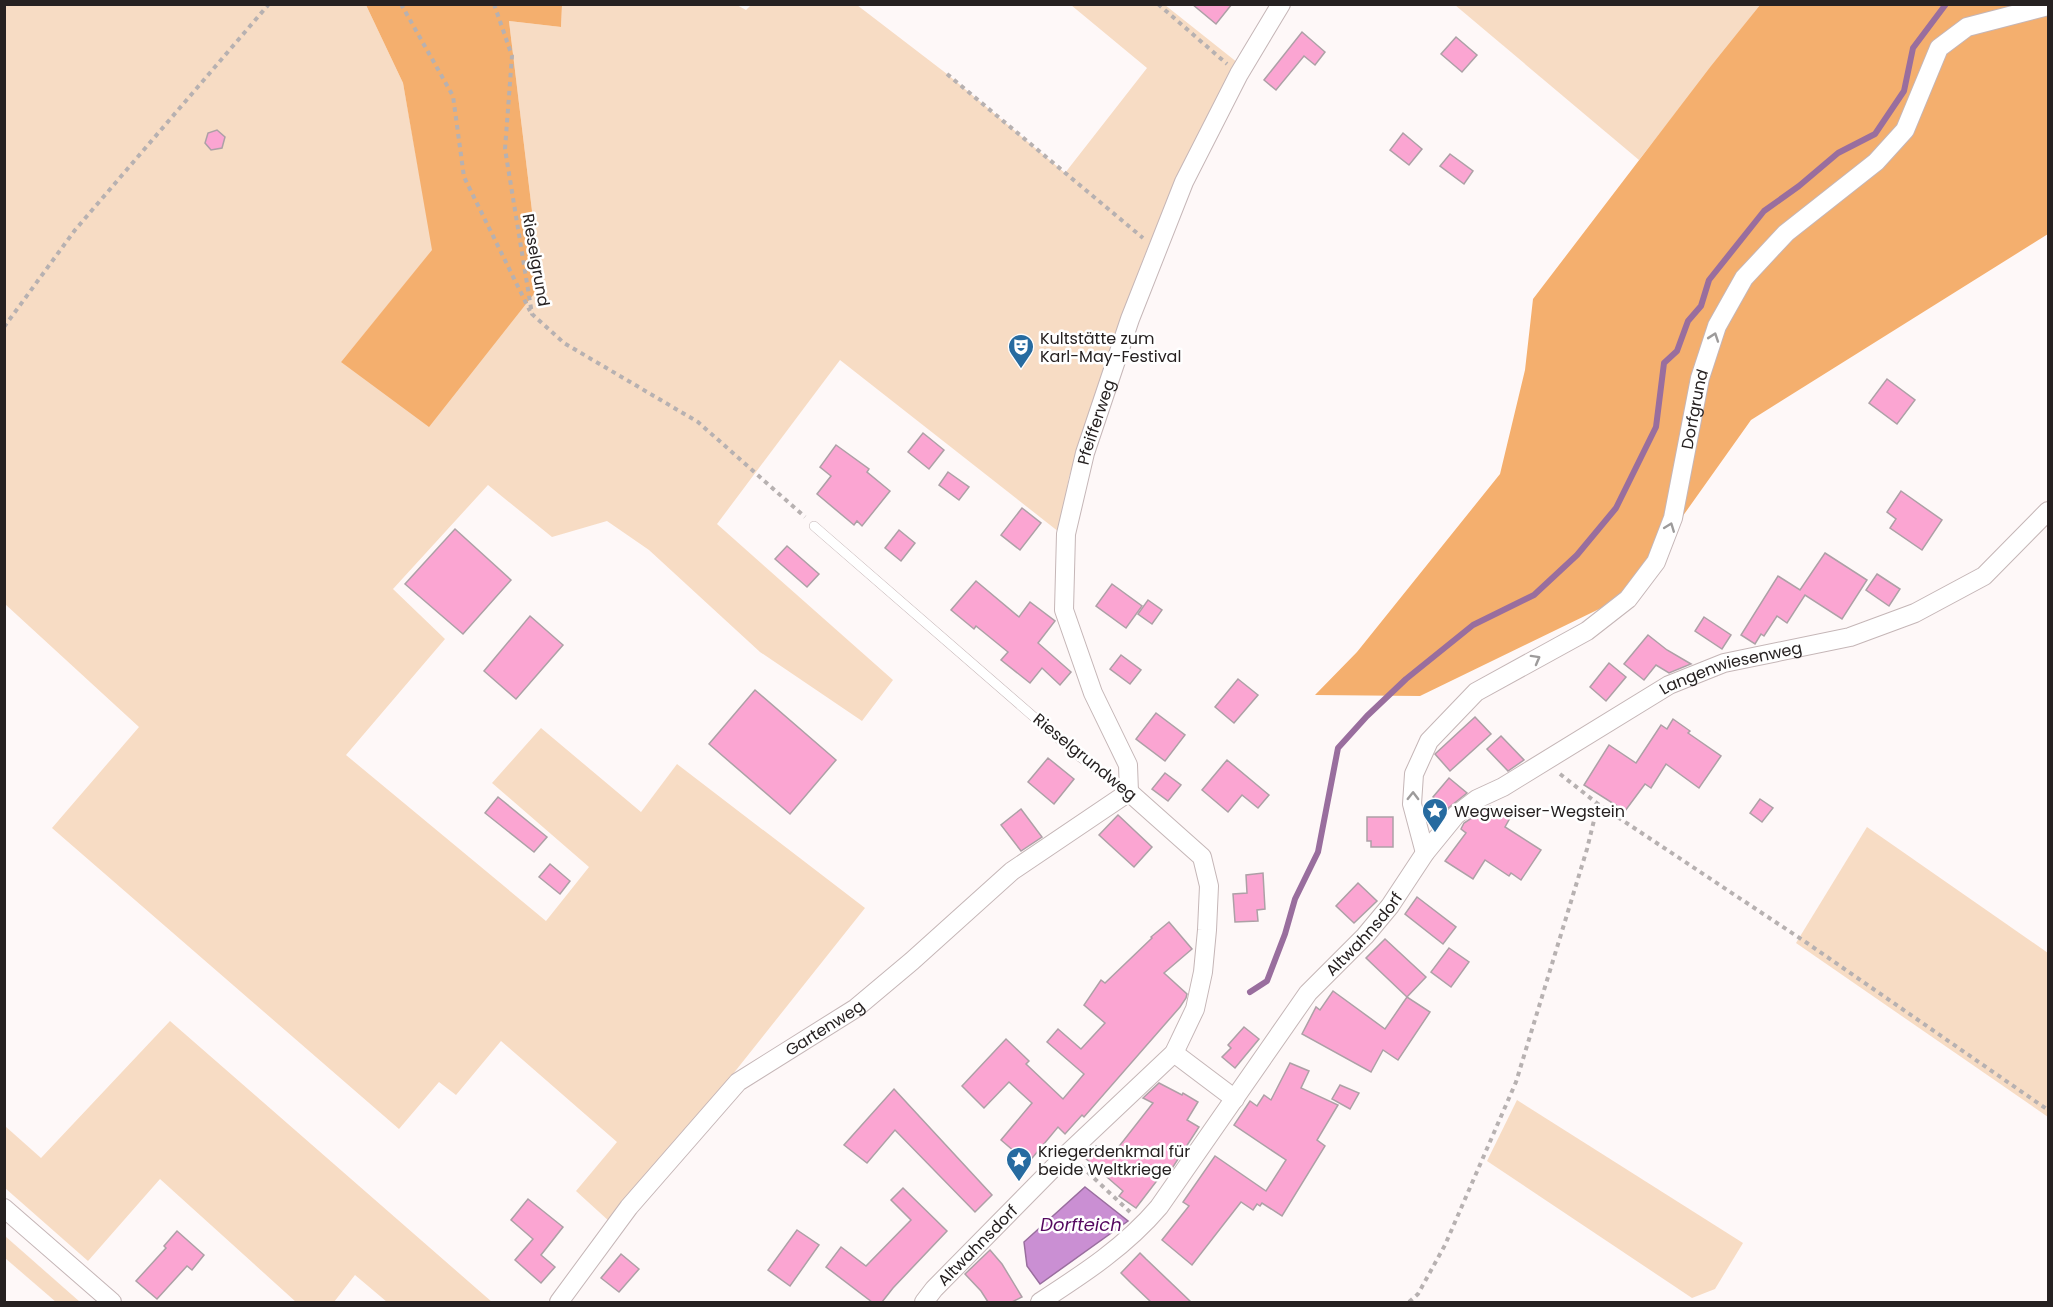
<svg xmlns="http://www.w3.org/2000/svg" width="2053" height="1307" viewBox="0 0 2053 1307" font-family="Poppins,sans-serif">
<rect width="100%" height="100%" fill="#fef8f8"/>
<g fill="#f7dcc4">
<path d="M 562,4 L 735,4 L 746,10 L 751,5 L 857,5 L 947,74 L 1065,173 L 1147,68 L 1071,5 L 1165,5 L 1238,63 L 1207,119 L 1150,242 L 1130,294 L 1069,477 L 1059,532 L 840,360 L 717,524 L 893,680 L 862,721 L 760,652 L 649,550 L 607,521 L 552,537 L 488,485 L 393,589 L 445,639 L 346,755 L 546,921 L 589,867 L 492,783 L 541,728 L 641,812 L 677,764 L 865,908 L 729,1079 L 610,1222 L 576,1191 L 617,1142 L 501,1041 L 456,1095 L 439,1082 L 399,1129 L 52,828 L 139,727 L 5,604 L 4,5 L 366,5 L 403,83 L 433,250 L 341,362 L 541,285 L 509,21 L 561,27 Z"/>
<path d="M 1455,5 L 1760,5 L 1639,160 Z"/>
<path d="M 1867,827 L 2048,953 L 2048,1117 L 1796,943 Z"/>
<path d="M 170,1021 L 492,1302 L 387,1302 L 355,1275 L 334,1302 L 296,1302 L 160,1179 L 88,1261 L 5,1188 L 5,1126 L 41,1158 Z"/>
<path d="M 1517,1100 L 1743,1243 L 1715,1289 L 1692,1298 L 1487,1161 Z"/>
<path d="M 5,1236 L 80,1302 L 56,1302 L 5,1258 Z"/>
</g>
<g fill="#f4af6e">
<path d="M 366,5 L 562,5 L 561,27 L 509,21 L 541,285 L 429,427 L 341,362 L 432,250 L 403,83 Z"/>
<path d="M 1760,5 L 2048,5 L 2048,234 L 1751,420 L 1626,596 L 1420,696 L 1315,695 L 1357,652 L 1500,474 L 1525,370 L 1533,299 L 1711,66 Z"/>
</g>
<path fill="#ca8fd3" stroke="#996e9e" stroke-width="1.5" d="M 1085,1187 L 1128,1221 L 1040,1284 L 1027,1266 L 1024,1242 Z"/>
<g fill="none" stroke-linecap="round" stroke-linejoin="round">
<path stroke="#996e9e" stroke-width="6" d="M 1250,992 L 1267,981 L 1285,934 L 1295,899 L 1318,852 L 1338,748 L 1367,716 L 1406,679 L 1473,625 L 1534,595 L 1577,555 L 1616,508 L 1656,427 L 1664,363 L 1677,351 L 1688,321 L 1701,306 L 1709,280 L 1764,211 L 1799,186 L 1838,153 L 1875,134 L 1904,91 L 1913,48 L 1946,4"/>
</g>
<g fill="#fba5d2" stroke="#ada0a6" stroke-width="1.5">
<path d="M 1192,4 L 1232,4 L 1216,24 Z"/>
<path d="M 1302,32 L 1325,52 L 1315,65 L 1304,56 L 1276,90 L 1264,80 Z"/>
<path d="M 1456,37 L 1477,55 L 1462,72 L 1441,54 Z"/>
<path d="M 217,130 L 225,137 L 222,148 L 211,150 L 205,143 L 208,133 Z"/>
<path d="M 1403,133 L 1422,149 L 1409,165 L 1390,150 Z"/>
<path d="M 1450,154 L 1473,171 L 1464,184 L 1440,166 Z"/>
<path d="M 1887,379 L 1915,400 L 1897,424 L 1869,403 Z"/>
<path d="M 923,433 L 944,450 L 929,469 L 908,452 Z"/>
<path d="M 836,445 L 869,469 L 867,472 L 890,491 L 862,526 L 857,521 L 854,525 L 817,494 L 831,476 L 820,467 Z"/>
<path d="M 948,472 L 969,487 L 959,500 L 939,485 Z"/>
<path d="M 1901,491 L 1942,520 L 1922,550 L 1890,528 L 1896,519 L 1887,512 Z"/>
<path d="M 1022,508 L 1041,523 L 1020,550 L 1001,535 Z"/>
<path d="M 455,529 L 511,580 L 463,634 L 405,584 Z"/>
<path d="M 899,530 L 915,543 L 901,561 L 885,548 Z"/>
<path d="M 787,546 L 819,574 L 807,587 L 775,559 Z"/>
<path d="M 1825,553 L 1867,580 L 1842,619 L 1805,595 L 1787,623 L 1777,616 L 1764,636 L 1761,634 L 1755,644 L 1741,635 L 1778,576 L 1800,590 Z"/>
<path d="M 1877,574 L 1900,589 L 1889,606 L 1866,590 Z"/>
<path d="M 976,581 L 1019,617 L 1030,602 L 1055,621 L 1038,643 L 1071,672 L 1060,685 L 1042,668 L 1030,683 L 1001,660 L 1008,652 L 976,626 L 974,629 L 951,610 Z"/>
<path d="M 1112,584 L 1142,606 L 1126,628 L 1096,606 Z"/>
<path d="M 1148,600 L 1162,610 L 1152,624 L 1138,614 Z"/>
<path d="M 530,616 L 563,645 L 516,699 L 484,671 Z"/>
<path d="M 1704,617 L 1731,635 L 1722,649 L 1695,631 Z"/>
<path d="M 1648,635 L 1667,650 L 1691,664 L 1669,673 L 1656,665 L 1644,680 L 1624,664 Z"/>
<path d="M 1121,655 L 1141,670 L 1130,684 L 1110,669 Z"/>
<path d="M 1609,663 L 1626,677 L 1606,701 L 1590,687 Z"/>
<path d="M 1238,679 L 1258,695 L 1234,723 L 1215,707 Z"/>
<path d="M 755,690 L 836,760 L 790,814 L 709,744 Z"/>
<path d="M 1156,713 L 1185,735 L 1165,761 L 1136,739 Z"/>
<path d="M 1475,717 L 1491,734 L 1450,771 L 1435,754 Z"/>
<path d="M 1673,719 L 1690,731 L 1688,733 L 1721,756 L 1699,788 L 1666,764 L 1651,788 L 1645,784 L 1625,811 L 1584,785 L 1609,745 L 1636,763 L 1661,725 L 1667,729 Z"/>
<path d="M 1501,736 L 1524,760 L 1508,771 L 1487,749 Z"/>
<path d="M 1048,758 L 1074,779 L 1054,804 L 1028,782 Z"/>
<path d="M 1227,760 L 1269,795 L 1258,808 L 1242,795 L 1228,812 L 1202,790 Z"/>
<path d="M 1165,773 L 1181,785 L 1168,801 L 1152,789 Z"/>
<path d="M 1449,778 L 1467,793 L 1447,809 L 1433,797 Z"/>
<path d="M 498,797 L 547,837 L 534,852 L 485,813 Z"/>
<path d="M 1760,799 L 1773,808 L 1762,822 L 1750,813 Z"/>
<path d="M 1490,806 L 1510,818 L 1505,827 L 1541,850 L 1521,880 L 1511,873 L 1509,876 L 1485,860 L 1473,879 L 1445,861 L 1466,833 L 1461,829 L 1464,823 Z"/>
<path d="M 1021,809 L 1042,837 L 1021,851 L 1001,825 Z"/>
<path d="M 1118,815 L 1152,847 L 1134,867 L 1099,835 Z"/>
<path d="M 1367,817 L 1393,817 L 1393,847 L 1371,847 L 1371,841 L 1367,841 Z"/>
<path d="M 550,864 L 570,881 L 560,894 L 539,877 Z"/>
<path d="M 1263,873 L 1265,909 L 1257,910 L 1258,921 L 1235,922 L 1233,894 L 1247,893 L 1246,875 Z"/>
<path d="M 1358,883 L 1377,901 L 1354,923 L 1336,906 Z"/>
<path d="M 1417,897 L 1456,927 L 1443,944 L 1405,914 Z"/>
<path d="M 1169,922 L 1192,949 L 1164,973 L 1187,994 L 1186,998 L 1180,1007 L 1084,1117 L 1082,1115 L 1065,1134 L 1058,1127 L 1028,1163 L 1001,1140 L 1032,1103 L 1009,1082 L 984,1108 L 962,1086 L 1006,1039 L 1029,1061 L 1026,1064 L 1063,1099 L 1084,1074 L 1047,1042 L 1058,1029 L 1081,1049 L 1105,1023 L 1084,1005 L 1101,980 L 1105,983 L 1152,938 L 1151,937 Z"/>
<path d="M 1385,939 L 1426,977 L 1407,997 L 1366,958 Z"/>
<path d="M 1449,948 L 1469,962 L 1451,987 L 1431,972 Z"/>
<path d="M 1333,991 L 1385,1029 L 1407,997 L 1430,1012 L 1398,1060 L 1383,1050 L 1371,1072 L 1302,1034 L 1316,1007 L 1320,1010 Z"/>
<path d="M 1244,1027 L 1259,1039 L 1235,1068 L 1222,1057 L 1231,1048 L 1228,1045 Z"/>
<path d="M 1290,1063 L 1309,1071 L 1301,1088 L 1338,1105 L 1317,1140 L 1325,1146 L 1282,1216 L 1262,1203 L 1260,1206 L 1257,1204 L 1253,1210 L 1241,1202 L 1192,1265 L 1162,1240 L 1189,1206 L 1183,1202 L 1215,1156 L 1266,1191 L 1286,1160 L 1234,1125 L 1250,1101 L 1257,1106 L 1264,1095 L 1271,1100 Z"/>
<path d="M 1159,1083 L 1182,1095 L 1183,1093 L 1198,1102 L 1187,1120 L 1199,1127 L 1169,1173 L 1165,1170 L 1136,1208 L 1119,1196 L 1123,1191 L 1086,1159 L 1096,1146 L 1110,1158 L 1153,1103 L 1143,1098 Z"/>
<path d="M 1340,1085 L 1359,1093 L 1350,1109 L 1332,1099 Z"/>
<path d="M 894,1089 L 992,1195 L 975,1212 L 895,1130 L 867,1163 L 844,1145 Z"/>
<path d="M 903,1188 L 947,1231 L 893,1288 L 882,1302 L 872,1302 L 826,1267 L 841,1247 L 866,1266 L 911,1220 L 891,1200 Z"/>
<path d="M 528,1199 L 563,1227 L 541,1255 L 555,1267 L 541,1283 L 515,1260 L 533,1239 L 511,1220 Z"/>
<path d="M 797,1230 L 819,1245 L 790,1286 L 768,1270 Z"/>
<path d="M 177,1231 L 204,1255 L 192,1270 L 187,1266 L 157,1299 L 136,1281 L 166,1248 L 164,1246 Z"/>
<path d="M 990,1250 L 1002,1264 L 1022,1297 L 1012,1302 L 988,1302 L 981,1291 L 965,1274 Z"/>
<path d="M 1140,1253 L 1146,1259 L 1191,1302 L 1151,1302 L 1131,1283 L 1121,1273 Z"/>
<path d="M 621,1254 L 639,1269 L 619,1292 L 601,1278 Z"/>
</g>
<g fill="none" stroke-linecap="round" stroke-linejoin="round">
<defs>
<path id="service" d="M 814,526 L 1080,757 L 1129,792"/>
<g id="minor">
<path id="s1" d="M 1129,792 L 1128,765 L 1093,693 L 1064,610 L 1066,534 L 1085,453 L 1130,319 L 1184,182 L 1239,74 L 1281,4"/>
<path id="s2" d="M 1425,853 L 1412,804 L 1414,774 L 1429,741 L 1476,692 L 1587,631 L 1628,599 L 1656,562 L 1673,518 L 1700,378 L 1717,326 L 1744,278 L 1786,233 L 1876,162 L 1905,130 L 1939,48 L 1967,27 L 2048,6"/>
<path d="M 1174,1053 L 1235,1099"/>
<path d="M 4,1208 L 112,1302"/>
<path id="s3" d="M 559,1302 L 629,1207 L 738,1082 L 856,1008 L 912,961 L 1012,871 L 1129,792"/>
<path id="s4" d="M 924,1302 L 934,1289 L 1067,1154 L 1174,1053 L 1195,1009 L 1203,972 L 1207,930 L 1209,886 L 1202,857 L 1129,792"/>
<path id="s5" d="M 1040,1302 C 1083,1274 1125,1247 1159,1207 L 1308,993 L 1365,936 L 1390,906 L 1425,853 L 1456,815 L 1477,799 L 1503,787 L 1669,685 L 1724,663 L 1850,637 L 1915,613 L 1984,576 L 2048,511"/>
</g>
</defs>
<use href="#service" stroke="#c5b6b7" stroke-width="10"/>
<use href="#minor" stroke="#c5b6b7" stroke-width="20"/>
<g stroke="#b7b1b1" stroke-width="4" stroke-dasharray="4.5 4.5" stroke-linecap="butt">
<path d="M 401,4 L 453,96 L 464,177 L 530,311"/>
<path d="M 494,4 L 512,56 L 505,149 L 532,314 L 564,343 L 698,422 L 805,517"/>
<path d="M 1158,4 L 1227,64"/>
<path d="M 947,74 L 1143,238"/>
<path d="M 4,327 L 75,230 L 269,4"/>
<path d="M 1560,774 L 1598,804 L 1807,943 L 2048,1110"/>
<path d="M 1081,1166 L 1130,1212"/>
<path d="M 1409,1302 L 1418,1294 L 1445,1245 L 1516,1082 L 1587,849 L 1598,804"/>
</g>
<use href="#service" stroke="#fff" stroke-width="9"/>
<use href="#minor" stroke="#fff" stroke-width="18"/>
</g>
<defs><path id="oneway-chevron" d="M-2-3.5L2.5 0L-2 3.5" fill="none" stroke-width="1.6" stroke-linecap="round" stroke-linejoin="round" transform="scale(1.5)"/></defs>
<g stroke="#9d9b9b">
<use href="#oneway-chevron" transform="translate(1714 337) rotate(-71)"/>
<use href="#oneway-chevron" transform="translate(1670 527) rotate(-69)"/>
<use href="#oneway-chevron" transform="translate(1536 659) rotate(-29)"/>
<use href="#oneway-chevron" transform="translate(1413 796) rotate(-89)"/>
</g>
<defs>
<symbol id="theatre-pin" viewBox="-11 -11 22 30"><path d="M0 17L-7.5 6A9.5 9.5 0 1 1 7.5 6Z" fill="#276ba0" stroke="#fff"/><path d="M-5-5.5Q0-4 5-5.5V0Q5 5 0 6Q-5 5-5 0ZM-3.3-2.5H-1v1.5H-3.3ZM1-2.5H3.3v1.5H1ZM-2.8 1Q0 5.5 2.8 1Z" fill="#fff"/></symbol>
<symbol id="sight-pin" viewBox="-11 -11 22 30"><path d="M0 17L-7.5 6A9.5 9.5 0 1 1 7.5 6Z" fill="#276ba0" stroke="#fff"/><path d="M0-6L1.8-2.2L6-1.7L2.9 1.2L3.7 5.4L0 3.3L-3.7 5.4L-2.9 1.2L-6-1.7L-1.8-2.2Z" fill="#fff"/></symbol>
</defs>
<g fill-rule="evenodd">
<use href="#theatre-pin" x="1006" y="332" width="30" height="40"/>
<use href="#sight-pin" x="1420" y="796" width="30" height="40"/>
<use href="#sight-pin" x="1004" y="1145" width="30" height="40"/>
</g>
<g text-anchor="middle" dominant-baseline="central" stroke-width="5" stroke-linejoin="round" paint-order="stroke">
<g font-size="16" fill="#262121" stroke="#fff">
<text transform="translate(536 260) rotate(80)">Rieselgrund</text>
<text stroke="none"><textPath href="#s2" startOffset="568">Dorfgrund</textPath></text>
<text stroke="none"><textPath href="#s1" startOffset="387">Pfeifferweg</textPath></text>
<text stroke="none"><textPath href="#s5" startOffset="960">Langenwiesenweg</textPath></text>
<text transform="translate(1085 757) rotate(39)">Rieselgrundweg</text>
<text stroke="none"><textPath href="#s5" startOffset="495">Altwahnsdorf</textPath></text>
<text stroke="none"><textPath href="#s3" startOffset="386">Gartenweg</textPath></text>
<text stroke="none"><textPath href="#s4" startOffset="78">Altwahnsdorf</textPath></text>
</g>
<g font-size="16" fill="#262121" stroke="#fff" text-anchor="start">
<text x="1040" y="338">Kultstätte zum<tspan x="1040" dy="18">Karl-May-Festival</tspan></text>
<text x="1454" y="811">Wegweiser-Wegstein</text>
<text x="1038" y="1151">Kriegerdenkmal für<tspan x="1038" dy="18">beide Weltkriege</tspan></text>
</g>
<g font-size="18" font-style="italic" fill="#55095f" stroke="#fff">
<text x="1081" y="1224">Dorfteich</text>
</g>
</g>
<rect width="2053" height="1307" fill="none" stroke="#262121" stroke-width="12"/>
</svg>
